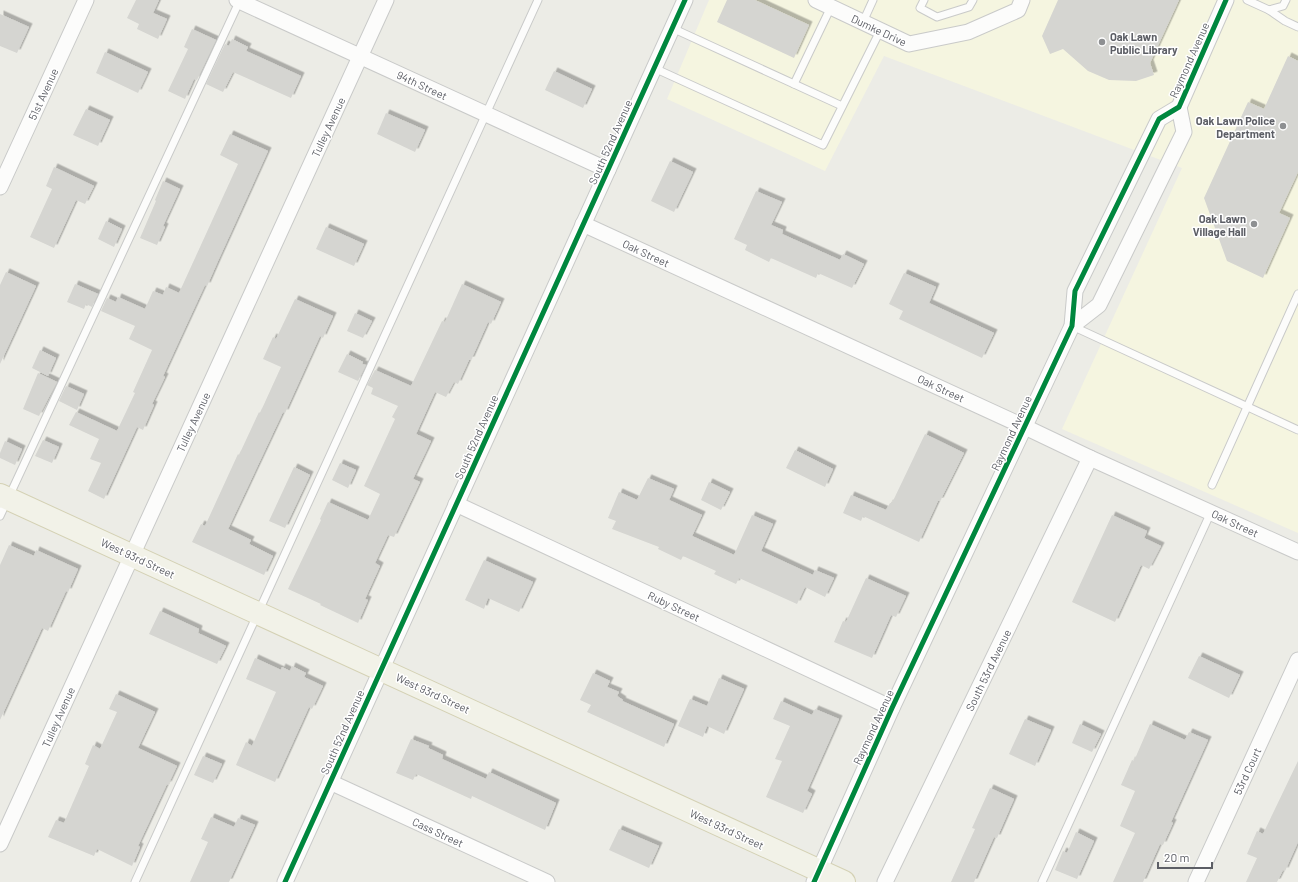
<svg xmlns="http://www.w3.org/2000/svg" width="1298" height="882" viewBox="0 0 1298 882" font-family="Barlow,sans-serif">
<defs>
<filter id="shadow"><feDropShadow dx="3.5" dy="-3.5" stdDeviation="0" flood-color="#0004"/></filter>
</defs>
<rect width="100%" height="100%" fill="#ecece6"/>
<path fill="#f5f5e0" d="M 709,0 L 1298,0 L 1298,533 L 1062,429 L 1182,168 L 884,56 L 825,171 L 667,99 Z"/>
<g fill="#d5d5d1" filter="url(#shadow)">
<path d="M 136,0 L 159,0 L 153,13 L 167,19 L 158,39 L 137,29 L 139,24 L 127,18 Z"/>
<path d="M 727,0 L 755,0 L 809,25 L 794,58 L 717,22 Z"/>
<path d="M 1058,0 L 1179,0 L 1150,63 L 1154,75 L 1136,81 L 1109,80 L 1088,71 L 1063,49 L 1050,54 L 1042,36 Z"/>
<path d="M 0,14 L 29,27 L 17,53 L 0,46 Z"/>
<path d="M 192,29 L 216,40 L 197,80 L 194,79 L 185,99 L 168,91 L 188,49 L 184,47 Z"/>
<path d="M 232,39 L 248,47 L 246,51 L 301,76 L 291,98 L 233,72 L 223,92 L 206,84 L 225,44 L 229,46 Z"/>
<path d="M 105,52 L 148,72 L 138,93 L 96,73 Z"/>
<path d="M 1288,56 L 1298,61 L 1298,172 L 1279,213 L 1290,218 L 1263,278 L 1227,261 L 1204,198 L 1248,102 L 1264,109 Z"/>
<path d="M 554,71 L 592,89 L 583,108 L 545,90 Z"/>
<path d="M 86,109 L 110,120 L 98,146 L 73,135 Z"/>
<path d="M 386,113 L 425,130 L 415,152 L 377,134 Z"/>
<path d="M 230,134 L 268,151 L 218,261 L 207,286 L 205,285 L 180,339 L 163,376 L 165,377 L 152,404 L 154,405 L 143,430 L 137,427 L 104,499 L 88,491 L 101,463 L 90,459 L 99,439 L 69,425 L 76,412 L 117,431 L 135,393 L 133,392 L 152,350 L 129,339 L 135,326 L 101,311 L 107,298 L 116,302 L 118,297 L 145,309 L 153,291 L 163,295 L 166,287 L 179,293 L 238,164 L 220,155 Z"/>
<path d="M 670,161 L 693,172 L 674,212 L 651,201 Z"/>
<path d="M 54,167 L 94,186 L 85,204 L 76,200 L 54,248 L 30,237 L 52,189 L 46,186 Z"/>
<path d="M 163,181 L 180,189 L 163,226 L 165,227 L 157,245 L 140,238 L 156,201 L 155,200 Z"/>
<path d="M 756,191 L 782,202 L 771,225 L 783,230 L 782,234 L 840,260 L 843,254 L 864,264 L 852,288 L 818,273 L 816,278 L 771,258 L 769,262 L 745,250 L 747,245 L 734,239 Z"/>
<path d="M 106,221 L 122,229 L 114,247 L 98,239 Z"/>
<path d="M 326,227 L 364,244 L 354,266 L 316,249 Z"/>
<path d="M 6,272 L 36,286 L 0,364 L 0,285 Z"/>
<path d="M 904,273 L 936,287 L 929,303 L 994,333 L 982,358 L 899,319 L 903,311 L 889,304 Z"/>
<path d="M 75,284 L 98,294 L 92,307 L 86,304 L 84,309 L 67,302 Z"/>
<path d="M 462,284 L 501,302 L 491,324 L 488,322 L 471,360 L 469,360 L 458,384 L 454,382 L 446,397 L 435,392 L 416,434 L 431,441 L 413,479 L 420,482 L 394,537 L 388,535 L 375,563 L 380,566 L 365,599 L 368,600 L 358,623 L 320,605 L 321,604 L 288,589 L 321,520 L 320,519 L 328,502 L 368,520 L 380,494 L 364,486 L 395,419 L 392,417 L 398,406 L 371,394 L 373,388 L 367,385 L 375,370 L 411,386 L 442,321 L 445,322 Z"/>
<path d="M 295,299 L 333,316 L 323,338 L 320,336 L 285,413 L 283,412 L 228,529 L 251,540 L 249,544 L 273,556 L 264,575 L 192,542 L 201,524 L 205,526 L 238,454 L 239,455 L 259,412 L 260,413 L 281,367 L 263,359 L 273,337 L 276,339 Z"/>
<path d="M 355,313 L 372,321 L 363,338 L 347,331 Z"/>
<path d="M 40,350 L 56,358 L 48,376 L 32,368 Z"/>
<path d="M 347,354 L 363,362 L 362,364 L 366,365 L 358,381 L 338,372 Z"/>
<path d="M 38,373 L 57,382 L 39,416 L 23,409 Z"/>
<path d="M 66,386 L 84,394 L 77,410 L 59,401 Z"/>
<path d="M 925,434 L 964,453 L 940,501 L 938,501 L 919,542 L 863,516 L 861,521 L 843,513 L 851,495 L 886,510 L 890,503 L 892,503 Z"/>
<path d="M 43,440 L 59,447 L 52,463 L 35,456 Z"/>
<path d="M 5,441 L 22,449 L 15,465 L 0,458 L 0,453 Z"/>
<path d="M 795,450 L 833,469 L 825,487 L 786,468 Z"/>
<path d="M 340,463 L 356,470 L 348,488 L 332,480 Z"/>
<path d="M 294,467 L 310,475 L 285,528 L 269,521 Z"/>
<path d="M 648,478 L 674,489 L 669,500 L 702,515 L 692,536 L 734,555 L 752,515 L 773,524 L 761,551 L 813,575 L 815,570 L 834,578 L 825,597 L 805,587 L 797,604 L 739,578 L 736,584 L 714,574 L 716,571 L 683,556 L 681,560 L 658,549 L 659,547 L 612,529 L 616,521 L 608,518 L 619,492 L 637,500 Z"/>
<path d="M 709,482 L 730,492 L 721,510 L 701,500 Z"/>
<path d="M 1112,515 L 1147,531 L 1144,538 L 1161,546 L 1149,569 L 1141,565 L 1115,622 L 1072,602 Z"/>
<path d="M 9,545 L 34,556 L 36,550 L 78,569 L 68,592 L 66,591 L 48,631 L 42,628 L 0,720 L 0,565 Z"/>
<path d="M 484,560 L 533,582 L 519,612 L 488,598 L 484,609 L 465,600 Z"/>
<path d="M 866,578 L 906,596 L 896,617 L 891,615 L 872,658 L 834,642 L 843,621 L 846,622 Z"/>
<path d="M 160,611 L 199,629 L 198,633 L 226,646 L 217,664 L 149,634 Z"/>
<path d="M 1199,656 L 1240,675 L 1229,698 L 1188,678 Z"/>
<path d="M 255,658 L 281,670 L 282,667 L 290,671 L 292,666 L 306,673 L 304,677 L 323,686 L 312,709 L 309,707 L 275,782 L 236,765 L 246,742 L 252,746 L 276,692 L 246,679 Z"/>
<path d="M 593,673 L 610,681 L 607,687 L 619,692 L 617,696 L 623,700 L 622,701 L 674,724 L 664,747 L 587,712 L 591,705 L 580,700 Z"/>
<path d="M 719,678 L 744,689 L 724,734 L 707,726 L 703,737 L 678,726 L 690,699 L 707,706 Z"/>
<path d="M 116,694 L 155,712 L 138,748 L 177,766 L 168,785 L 167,784 L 138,846 L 140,847 L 132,866 L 97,849 L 94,856 L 48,837 L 56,820 L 64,823 L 89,766 L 85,764 L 93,745 L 100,749 L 117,712 L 109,709 Z"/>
<path d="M 781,701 L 812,715 L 815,709 L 839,719 L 807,791 L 812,794 L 803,813 L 766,797 L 782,761 L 775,759 L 790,726 L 773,719 Z"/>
<path d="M 1025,719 L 1051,730 L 1035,766 L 1009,754 Z"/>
<path d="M 1080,724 L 1101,734 L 1092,752 L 1072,743 Z"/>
<path d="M 1150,724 L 1185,740 L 1189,732 L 1208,740 L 1171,822 L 1173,823 L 1163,845 L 1160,844 L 1143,882 L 1113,882 L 1135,833 L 1120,826 L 1135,791 L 1121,785 L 1132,760 L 1134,761 Z"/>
<path d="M 411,739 L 429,746 L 428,748 L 443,755 L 442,759 L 486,779 L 489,772 L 556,803 L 545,830 L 472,796 L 471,799 L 416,774 L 413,780 L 396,773 Z"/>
<path d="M 203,756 L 222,764 L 213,783 L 194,775 Z"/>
<path d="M 1298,761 L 1298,842 L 1285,871 L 1283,870 L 1277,882 L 1246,882 L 1257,858 L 1247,854 L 1257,831 L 1263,834 Z"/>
<path d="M 990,788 L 1014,799 L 997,838 L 994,837 L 974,882 L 951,882 L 975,829 L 972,828 Z"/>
<path d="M 211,817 L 234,827 L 238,818 L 255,825 L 229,882 L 190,882 L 208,842 L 201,839 Z"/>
<path d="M 619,829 L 659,846 L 649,868 L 609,850 Z"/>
<path d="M 1076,832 L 1094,841 L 1077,879 L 1055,870 L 1063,851 L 1067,853 Z"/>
</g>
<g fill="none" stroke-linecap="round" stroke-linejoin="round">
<defs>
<g id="service">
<path d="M 924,0 L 920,8 L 937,17 L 969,7 L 973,0"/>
<path d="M 1247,0 L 1269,10 L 1283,6 L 1286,0"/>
<path d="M 1269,10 L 1285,21 L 1298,27"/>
<path d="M 863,22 L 873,0"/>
<path d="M 672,28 L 842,106"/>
<path d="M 654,68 L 823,145 L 880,31"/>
<path d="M 794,84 L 831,7"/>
<path d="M 1072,326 L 1298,430"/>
<path d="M 1212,485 L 1298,294"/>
<path d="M 0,516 L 240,0"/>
<path d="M 135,882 L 538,0"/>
<path d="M 1042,882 L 1211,512"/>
</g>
<g id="minor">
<path d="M 237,0 L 608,170"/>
<path d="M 816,0 L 909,44 L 968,32 L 1018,10 L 1022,0"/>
<path d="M 0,187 L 86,0"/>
<path d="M 583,224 L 1025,427 L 1090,458 L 1298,552"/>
<path d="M 1072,326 L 1099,305 L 1184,132 L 1179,107"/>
<path d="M 456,504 L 892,708"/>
<path d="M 330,782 L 547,882"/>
<path d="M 0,844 L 386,0"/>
<path d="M 285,882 L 685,0"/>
<path d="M 814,882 L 892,708 L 1072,326 L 1075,291 L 1159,119 L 1179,107 L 1226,0"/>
<path d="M 885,882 L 1090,458"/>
<path d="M 1196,882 L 1298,660"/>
</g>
<path id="primary" d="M 0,495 L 844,882"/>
</defs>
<use href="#service" stroke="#c9cac9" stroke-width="9"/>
<use href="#minor" stroke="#c9cac9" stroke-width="17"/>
<use href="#primary" stroke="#d4d1b4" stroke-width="24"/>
<use href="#service" stroke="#fcfcfb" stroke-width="7"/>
<use href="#minor" stroke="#fcfcfb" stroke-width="15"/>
<use href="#primary" stroke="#f2f2e8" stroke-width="22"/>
<defs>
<g id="cycleway">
<path d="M 285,882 L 685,0"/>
<path d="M 814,882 L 892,708 L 1072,326 L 1075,291 L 1159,119 L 1179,107 L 1226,0"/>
</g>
</defs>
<use href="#cycleway" stroke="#fff" stroke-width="8"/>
<use href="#cycleway" stroke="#00873e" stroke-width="5"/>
</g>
<g fill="#8e9092" stroke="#fff" stroke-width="1.5">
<circle cx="1102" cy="42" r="4"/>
<circle cx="1283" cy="126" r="4"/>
<circle cx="1254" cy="224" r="4"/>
</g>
<g text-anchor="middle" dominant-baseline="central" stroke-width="3" stroke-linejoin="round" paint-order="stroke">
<g font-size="11" fill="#5c5e65" stroke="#fff">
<text transform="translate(879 30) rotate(25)">Dumke Drive</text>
<text transform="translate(1189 60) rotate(-66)">Raymond Avenue</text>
<text transform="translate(422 85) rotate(25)">94th Street</text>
<text transform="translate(43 94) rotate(-65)">51st Avenue</text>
<text transform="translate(328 127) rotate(-65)">Tulley Avenue</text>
<text transform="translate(610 142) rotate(-66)">South 52nd Avenue</text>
<text transform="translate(646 253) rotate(25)">Oak Street</text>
<text transform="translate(941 388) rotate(25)">Oak Street</text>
<text transform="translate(193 422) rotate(-65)">Tulley Avenue</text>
<text transform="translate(1011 433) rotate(-65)">Raymond Avenue</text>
<text transform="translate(476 437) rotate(-66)">South 52nd Avenue</text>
<text transform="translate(1235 523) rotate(25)">Oak Street</text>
<text transform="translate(138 558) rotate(25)">West 93rd Street</text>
<text transform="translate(674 606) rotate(25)">Ruby Street</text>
<text transform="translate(988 670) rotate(-64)">South 53rd Avenue</text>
<text transform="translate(433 693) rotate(25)">West 93rd Street</text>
<text transform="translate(58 717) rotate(-66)">Tulley Avenue</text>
<text transform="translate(873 727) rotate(-65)">Raymond Avenue</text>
<text transform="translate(342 732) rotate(-66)">South 52nd Avenue</text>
<text transform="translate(1247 771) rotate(-65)">53rd Court</text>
<text transform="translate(727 829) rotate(25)">West 93rd Street</text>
<text transform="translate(438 832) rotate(25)">Cass Street</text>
</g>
<g font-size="11" font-weight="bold" fill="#5c5e65" stroke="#fff" text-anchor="end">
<text x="1110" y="36" text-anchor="start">Oak Lawn<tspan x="1110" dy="13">Public Library</tspan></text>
<text x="1275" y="120">Oak Lawn Police<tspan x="1275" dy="13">Department</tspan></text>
<text x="1246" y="218">Oak Lawn<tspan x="1246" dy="13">Village Hall</tspan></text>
</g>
</g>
<path d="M1158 862v6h54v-6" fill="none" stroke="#5c5e65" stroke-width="2"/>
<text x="1164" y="862" font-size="12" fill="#5c5e65" stroke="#ffffff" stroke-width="3" paint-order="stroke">20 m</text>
</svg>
